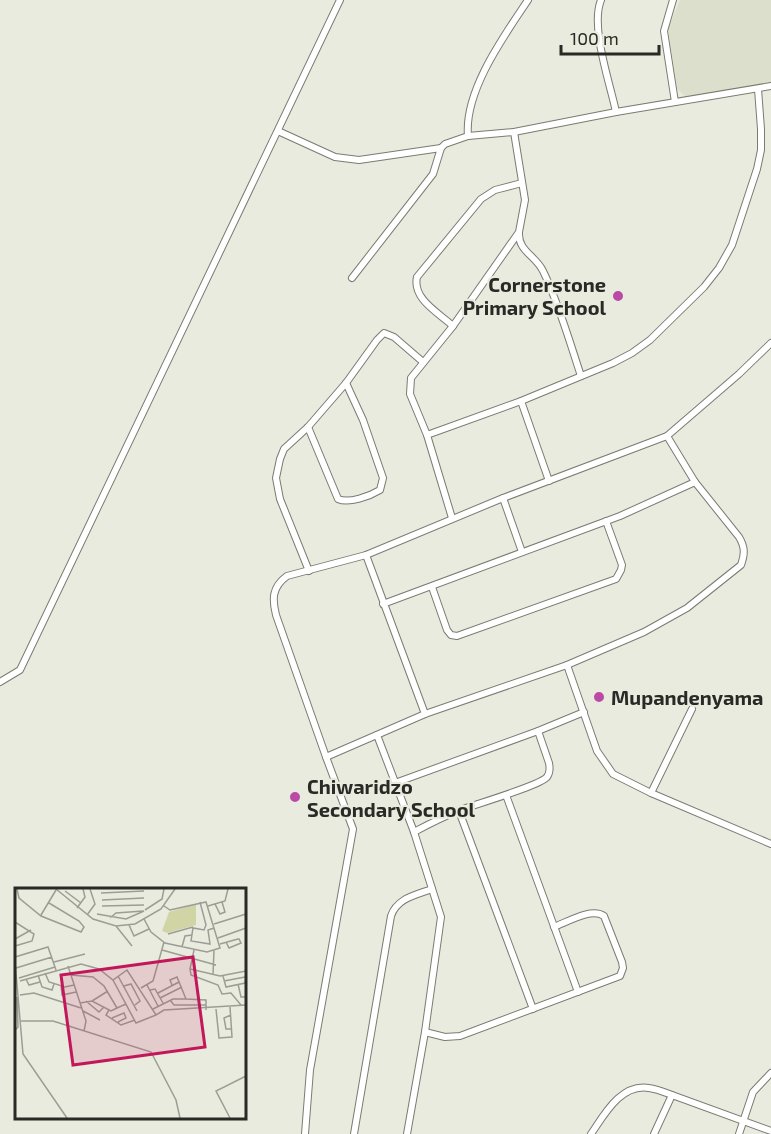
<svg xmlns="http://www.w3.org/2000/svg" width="771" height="1134" viewBox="0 0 771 1134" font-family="'Exo 2',sans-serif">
<rect width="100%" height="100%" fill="#e9ebdf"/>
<path fill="#dddfcd" d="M 680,0 L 771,0 L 771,82 L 686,97 L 677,89 L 668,29 Z"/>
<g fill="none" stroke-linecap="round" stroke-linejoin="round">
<defs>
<g id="street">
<path d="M 601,0 C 590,27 610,83 616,112"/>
<path d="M 673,0 L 664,31 L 675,102"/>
<path d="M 278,131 L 335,157 L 359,160 L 441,148 L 445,144 L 468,136 L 514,132 L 616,112 L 771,86"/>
<path d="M 468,136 C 464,91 504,36 528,0"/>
<path d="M 519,233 C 518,251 536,256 543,271 C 558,301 570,343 581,376"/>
<path d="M 352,278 L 433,174 L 441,148"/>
<path d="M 453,326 C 439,313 412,299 417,277 L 481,199 L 495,190 L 522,183"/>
<path d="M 521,401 L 549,481"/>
<path d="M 308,427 L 338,499 C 349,504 370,496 380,490 L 383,478 L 363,420 L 346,383"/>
<path d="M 427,435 L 410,394 L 411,378 L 453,326 L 519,232 L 525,200 L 514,132"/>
<path d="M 503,498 L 522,552"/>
<path d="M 452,518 L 427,435 L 521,401 L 613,363 L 632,353 L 650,340 L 704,287 L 719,268 L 732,245 L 757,169 L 761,150 L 761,129 L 758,89"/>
<path d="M 366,555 L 425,714"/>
<path d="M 309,571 L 280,499 L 276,478 L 280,459 L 284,449 L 308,427 L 346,383 L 377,340 L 384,333 L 394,337 L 423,362"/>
<path d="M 432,587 L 447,630 L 451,635 L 457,636 L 616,579 L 621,570 L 622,565 L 606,521"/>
<path d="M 383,604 L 620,516 L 695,482"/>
<path d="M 567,665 L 597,751 L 613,774 L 651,793 L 771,844"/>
<path d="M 0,682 L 20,670 L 340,0"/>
<path d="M 377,735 L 414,832 L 441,917 L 425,1032 L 407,1134"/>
<path d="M 326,757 L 276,615 C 272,599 272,587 287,576 L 366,555 L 503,498 L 667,436"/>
<path d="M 395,783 L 538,731 L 584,712"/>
<path d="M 651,793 L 692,709"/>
<path d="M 506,795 L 578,992"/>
<path d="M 459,811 L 533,1009"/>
<path d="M 414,832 C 429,824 445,816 460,810 C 476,804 539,786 547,777 C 550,773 550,768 549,763 L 538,731"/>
<path d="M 425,1032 L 445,1037 L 460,1036 L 620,976 L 623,968 L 622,962 L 604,916 C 592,907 567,922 554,927"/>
<path d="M 305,1134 L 310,1070 L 353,829 L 326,757 L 425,714 L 567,665 L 644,632 L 687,608 L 741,565 C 745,554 745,547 739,537 L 695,482 L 667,436 L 739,374 L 771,343"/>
<path d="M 354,1134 L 391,916 C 397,898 416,895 432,889"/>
<path d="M 591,1134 C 604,1115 621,1083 649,1088 C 657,1089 664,1092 672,1095"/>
<path d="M 654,1134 L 672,1095 L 771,1131"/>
<path d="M 739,1134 L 753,1092 L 771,1073"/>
</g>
</defs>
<use href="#street" stroke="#7a7b71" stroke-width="8"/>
<use href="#street" stroke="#fff" stroke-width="6"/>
</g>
<g fill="#ba4aa6" stroke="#e9ebdf" stroke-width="2">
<circle cx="618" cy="296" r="6"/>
<circle cx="599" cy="697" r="6"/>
<circle cx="295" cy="797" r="6"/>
</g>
<g text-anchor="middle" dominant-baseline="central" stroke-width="4.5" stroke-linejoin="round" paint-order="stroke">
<g font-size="20" font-weight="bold" fill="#292925" stroke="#e9ebdf" text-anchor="start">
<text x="606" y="284" text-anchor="end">Cornerstone<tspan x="606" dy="23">Primary School</tspan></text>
<text x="611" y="697">Mupandenyama</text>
<text x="307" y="786">Chiwaridzo<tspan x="307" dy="23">Secondary School</tspan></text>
</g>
</g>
<g transform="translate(15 888)">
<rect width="231" height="231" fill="#e9ebdf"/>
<path d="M 181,16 L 181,37 L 152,45 L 147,43 L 154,24 Z" fill="#d1d5a6"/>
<path fill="none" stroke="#9c9d95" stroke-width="1.5" d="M 2,1 L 4,10 L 26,28 L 66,44 L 69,39 L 64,33 L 34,15M 41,1 L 78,31 L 101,38 L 120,36 L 146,21 L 160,1M 50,3 L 66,15M 86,5 L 129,3M 87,12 L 129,10M 185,14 L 191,37 L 189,42 L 178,40 L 176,53 L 195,56 L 193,42 L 199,40M 200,16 L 205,26 L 210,24 L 207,14M 87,18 L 129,17M 193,18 L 210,13 L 213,1M 62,20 L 70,9 L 68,1M 130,22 L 147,11 L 149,1M 82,26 L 111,31 L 129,23M 26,27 L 41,2M 72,27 L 80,16 L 75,1M 95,30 L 101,25 L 128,23M 129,31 L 136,44 L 150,55 L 192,64 L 205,60 L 191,14 L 155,22 L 149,18M 0,34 L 19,46 L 17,53 L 0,58M 199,36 L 231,26M 114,37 L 119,48 L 134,41M 101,38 L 117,58M 153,46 L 178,39M 203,50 L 231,40M 0,51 L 16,42M 205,56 L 223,51 L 224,51 L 226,55 L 214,60 L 211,54M 167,59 L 170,48 L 177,47M 147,62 L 201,77M 179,62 L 175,81 L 205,88 L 231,83M 0,69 L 33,59 L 41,82M 0,74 L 8,166 L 52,230M 39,74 L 70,66M 53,78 L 71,133 L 69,143M 1,80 L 37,69M 175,81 L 176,87 L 203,97 L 207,106 L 216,105 L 226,117M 30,85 L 34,94 L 50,99 L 59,97M 23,87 L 27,99 L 37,102 L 39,96M 56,87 L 78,89 L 89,98 L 102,120 L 111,116M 198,87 L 199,62M 103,88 L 122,123M 208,88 L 211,99 L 230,95 L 231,89M 4,90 L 40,79M 11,91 L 14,97 L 25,94M 98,92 L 121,135 L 141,127M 5,93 L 66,76 L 84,81 L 98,92 L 112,82 L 141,127 L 149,122 L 231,117M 209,93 L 230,89M 223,96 L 226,109 L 231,109M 132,97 L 143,118M 157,97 L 155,92 L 162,89 L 171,111M 46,98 L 47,107 L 61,104M 109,98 L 116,96 L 125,113 L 120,117M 126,100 L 138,93 L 149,54M 135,102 L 140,101 L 148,115M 143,105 L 164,94M 5,107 L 19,105 L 66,120M 145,110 L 167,99M 155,112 L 159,117 L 191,117M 71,113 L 84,124 L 89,119M 77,113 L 93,103M 65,115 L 77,113 L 96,123 L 102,120M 138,121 L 158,111 L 171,111 L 191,112 L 191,122M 201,121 L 204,150 L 217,149 L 215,119M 94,122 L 91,127 L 106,137 L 120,132M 68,123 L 85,132M 216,127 L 209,130 L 211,141 L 217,141M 97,130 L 109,125 L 111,130 L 103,134M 6,133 L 38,133 L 136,164 L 161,212 L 165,230M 0,142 L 3,139 L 2,109M 215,230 L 201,203 L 231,188"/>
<path fill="#c2185b" fill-opacity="0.15" stroke="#c2185b" stroke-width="3" d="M 178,69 L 190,159 L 58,177 L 46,87 Z"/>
<rect width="231" height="231" fill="none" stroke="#292925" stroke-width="3"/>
</g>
<path d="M561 45v9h98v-9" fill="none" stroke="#292925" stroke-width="3"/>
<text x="570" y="45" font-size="18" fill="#292925" stroke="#e9ebdf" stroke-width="4.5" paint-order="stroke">100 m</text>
</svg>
